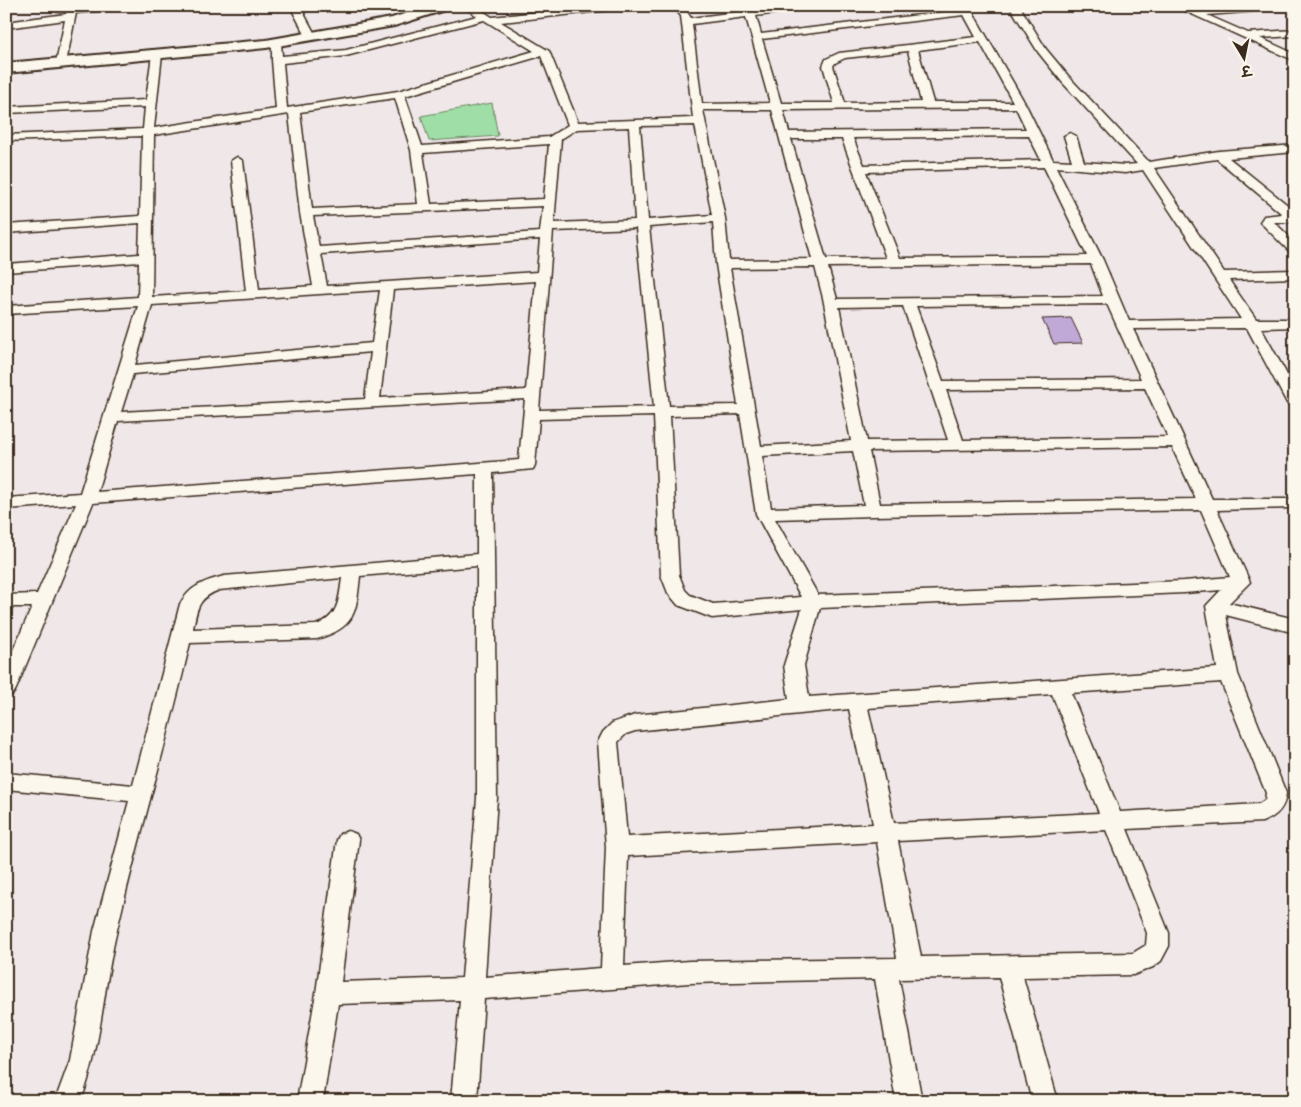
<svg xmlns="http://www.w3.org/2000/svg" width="1301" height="1107" viewBox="0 0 1301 1107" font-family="Delius,'Playpen Sans Deva',sans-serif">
<rect width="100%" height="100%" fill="#efe7e8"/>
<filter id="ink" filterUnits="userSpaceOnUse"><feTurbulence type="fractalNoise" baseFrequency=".02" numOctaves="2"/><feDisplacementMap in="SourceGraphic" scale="10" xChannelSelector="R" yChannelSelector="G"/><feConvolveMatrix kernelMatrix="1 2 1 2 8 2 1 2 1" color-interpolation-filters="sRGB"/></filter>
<g filter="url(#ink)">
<path fill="#9fdfa7" stroke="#6d8462" d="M 492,103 L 498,136 L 429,141 L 421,116 Z"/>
<path fill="#c0a8d7" stroke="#3b2a1e" d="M 1071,318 L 1083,343 L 1054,344 L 1042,319 Z"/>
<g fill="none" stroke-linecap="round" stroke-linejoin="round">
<defs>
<g id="minor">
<path d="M 68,6 L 123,6 L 118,9 L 76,13 L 66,63 L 61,66 L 56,63 L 65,20 L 6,28 L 6,22 L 66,14 Z"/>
<path d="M 290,6 L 321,6 L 303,12 L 316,36 L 315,38 L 307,38 Z"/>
<path d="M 463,6 L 475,6 L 492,17 L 590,6 L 624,6 L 619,9 L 501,22 L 549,51 L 578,122 L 693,118 L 681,16 L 673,6 L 683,6 L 691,18 L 782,6 L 811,6 L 806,9 L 756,16 L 761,34 L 961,10 L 959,6 L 969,6 L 1026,105 L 1053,160 L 1072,161 L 1064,136 L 1070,133 L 1076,136 L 1084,162 L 1125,165 L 1137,164 L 1062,82 L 1038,52 L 1012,10 L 1012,6 L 1022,6 L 1022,10 L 1046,49 L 1070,78 L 1149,162 L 1219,151 L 1295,145 L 1295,152 L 1229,158 L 1295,211 L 1295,222 L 1274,222 L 1295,242 L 1295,253 L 1290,252 L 1260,222 L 1264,216 L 1282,214 L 1217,159 L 1154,168 L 1224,272 L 1295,270 L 1295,278 L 1229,280 L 1256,319 L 1295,319 L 1295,327 L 1261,328 L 1295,389 L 1295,408 L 1290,406 L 1287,403 L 1247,328 L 1133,329 L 1212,499 L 1295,499 L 1295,507 L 1290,508 L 1217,510 L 1250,582 L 1229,603 L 1295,619 L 1295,633 L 1226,615 L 1238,674 L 1286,793 C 1285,809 1276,817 1262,822 L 1127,829 L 1169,933 L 1169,946 L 1161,961 L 1153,967 L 1133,975 L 1023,977 L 1058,1101 L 1032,1101 L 999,977 L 899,979 L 922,1101 L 896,1101 L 875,979 L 689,983 L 484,999 L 477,1101 L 451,1101 L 460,1000 L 338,1004 L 323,1101 L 297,1101 L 316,993 L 337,840 L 340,834 L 348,831 L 356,834 L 359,840 L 341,982 L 462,978 L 477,798 L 477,566 L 360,576 C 356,613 356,627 317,639 L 190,643 C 168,739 139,834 117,930 C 103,987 102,1045 81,1101 L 55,1101 L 70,1060 L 94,931 L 129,801 L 6,789 L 6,773 L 133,785 L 180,604 C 190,586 205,581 224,576 L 477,554 L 477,474 L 93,503 L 16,689 L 13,694 L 6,696 L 6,666 L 32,607 L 6,607 L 6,595 L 37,594 L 76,504 L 6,509 L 6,498 L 80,493 L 138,306 L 6,314 L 6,306 L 138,297 L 139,262 L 6,272 L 6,264 L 139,254 L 140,223 L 6,233 L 6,225 L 140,216 L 142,136 L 6,141 L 6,135 L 143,129 L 145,107 L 6,113 L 6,107 L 146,100 L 152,54 L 157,51 L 162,54 L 154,128 L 276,109 L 272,60 L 272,40 L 276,39 L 281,42 L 282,56 L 346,50 L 477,16 ZM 964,15 L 976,37 L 839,53 L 826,59 L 823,66 L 834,103 L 781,103 L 762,39 ZM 746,17 L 770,103 L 702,104 L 692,24 ZM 484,20 L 534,51 L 398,91 L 287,108 L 283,63 L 346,56 ZM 980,42 L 1013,102 L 933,102 L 918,50 ZM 908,51 L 921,102 L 845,103 L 833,66 L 835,63 L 845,58 ZM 541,56 L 568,125 L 549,137 L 422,146 L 405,96 ZM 395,98 L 411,150 L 418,204 L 312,209 L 300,112 ZM 1016,108 L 1026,129 L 789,132 L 783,110 ZM 703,110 L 772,110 L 812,259 L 729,260 L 725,218 ZM 289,114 L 300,213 L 313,286 L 259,290 L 243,161 L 237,157 L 231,161 L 246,291 L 152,297 L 154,135 ZM 695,125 L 712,215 L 648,220 L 640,126 ZM 629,127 L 635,220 L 554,223 L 561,139 L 577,129 ZM 1029,136 L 1041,160 L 864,165 L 853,138 ZM 791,139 L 842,139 L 886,258 L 826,259 ZM 549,144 L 544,199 L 431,204 L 423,153 ZM 1044,167 L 1087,256 L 900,258 L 866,172 ZM 1056,167 L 1125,173 L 1143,170 L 1241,319 L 1129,321 L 1103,260 ZM 543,206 L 540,232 L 319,247 L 313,216 ZM 713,222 L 716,264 L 738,405 L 669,406 L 649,227 ZM 636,228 L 654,407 L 539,410 L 553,231 ZM 540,239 L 537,272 L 327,286 L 321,254 ZM 1091,264 L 1103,296 L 837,299 L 828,267 ZM 815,267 L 823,298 L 851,441 L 761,446 L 730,268 ZM 536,281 L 526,390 L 380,398 L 393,290 ZM 380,290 L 372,343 L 135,365 L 152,305 ZM 1107,304 L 1141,379 L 943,381 L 916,306 ZM 903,306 L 948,440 L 867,441 L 839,307 ZM 371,352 L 365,399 L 121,412 L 133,374 ZM 1145,388 L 1168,437 L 963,440 L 946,390 ZM 525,399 L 519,460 L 97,492 L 118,421 ZM 740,414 L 756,514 L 801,597 L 713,604 L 690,595 L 685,590 L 679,575 L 670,416 ZM 654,416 L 661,575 L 668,593 L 678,605 L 712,618 L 802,609 L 784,665 L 789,699 L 635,715 L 612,723 L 603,732 L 598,742 L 606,847 L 601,968 L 485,977 L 497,798 L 493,473 L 533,469 L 535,465 L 539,419 ZM 1172,447 L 1196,499 L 880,504 L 869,451 ZM 853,451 L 864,505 L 771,508 L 762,456 ZM 1201,510 L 1230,577 L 1184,581 L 818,595 L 775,519 L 873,516 ZM 342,578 C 339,599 339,617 316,625 L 193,629 C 197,608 198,598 219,590 ZM 1221,590 L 1206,606 L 1217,668 L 809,697 L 804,665 L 820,608 L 1184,593 ZM 1221,682 L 1266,793 L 1265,800 L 1259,804 L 1120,812 L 1071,693 ZM 1052,694 L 1099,813 L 894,823 L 868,708 ZM 849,709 L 873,824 L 627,837 L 618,742 L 626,734 L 635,731 ZM 1106,830 L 1147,933 L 1146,945 L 1133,953 L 921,957 L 898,841 ZM 877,842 L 897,958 L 689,961 L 624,966 L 628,856 Z"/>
<path d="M 1174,6 L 1188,6 L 1196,10 L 1246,6 L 1291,6 L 1286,9 L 1207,15 L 1248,33 L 1295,30 L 1295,36 L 1260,38 L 1295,54 L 1295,61 Z"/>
</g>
<path id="secondary" d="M 428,6 L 450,6 L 448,9 L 394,26 L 266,48 L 6,73 L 6,63 L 266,40 L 392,18 Z"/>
</defs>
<use href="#minor" stroke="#3b2a1e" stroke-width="3"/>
<use href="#secondary" stroke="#3b2a1e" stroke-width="4"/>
<use href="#minor" fill="#fbf7ec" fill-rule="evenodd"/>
<use href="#secondary" fill="#fbf7ec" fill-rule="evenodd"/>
</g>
</g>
<rect width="1301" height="1107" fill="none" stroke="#fbf7ec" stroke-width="25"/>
<rect x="12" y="12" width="1276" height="1082" fill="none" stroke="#3b2a1e" stroke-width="2" filter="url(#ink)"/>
<g transform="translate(1244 58) rotate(170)" stroke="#fbf7ec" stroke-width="4" paint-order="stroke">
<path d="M0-4L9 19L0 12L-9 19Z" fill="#3b2a1e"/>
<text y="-8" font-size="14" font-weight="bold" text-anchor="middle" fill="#3b2a1e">उ</text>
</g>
</svg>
